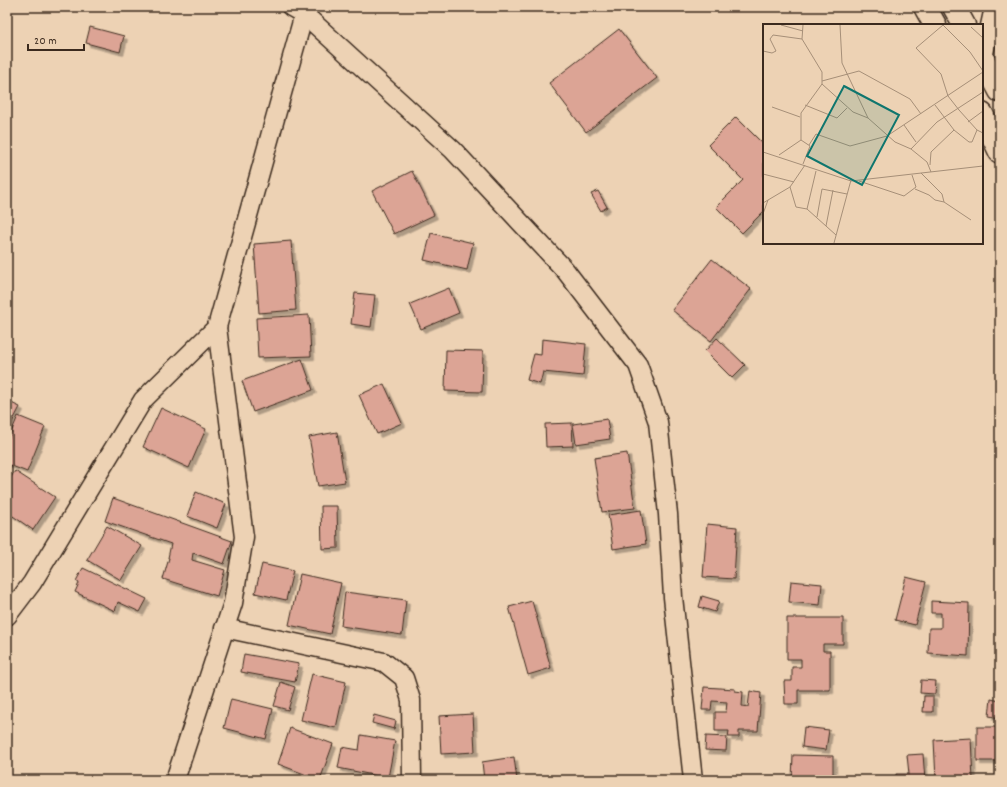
<svg xmlns="http://www.w3.org/2000/svg" width="1007" height="787" viewBox="0 0 1007 787" font-family="Dekko,sans-serif">
<defs>
<filter id="shadow"><feDropShadow dx="3.5" dy="3.5" stdDeviation="0" flood-color="#0004"/></filter>
</defs>
<rect width="100%" height="100%" fill="#edd2b4"/>
<filter id="ink" filterUnits="userSpaceOnUse"><feTurbulence type="fractalNoise" baseFrequency=".025" numOctaves="2"/><feDisplacementMap in="SourceGraphic" scale="8" xChannelSelector="R" yChannelSelector="G"/><feConvolveMatrix kernelMatrix="1 2 1 2 8 2 1 2 1" color-interpolation-filters="sRGB"/></filter>
<g filter="url(#ink)">
<g fill="#dca495" stroke="#3b2a1e" filter="url(#shadow)">
<path d="M 90,27 L 124,36 L 120,52 L 86,43 Z"/>
<path d="M 619,29 L 657,78 L 586,132 L 549,83 Z"/>
<path d="M 736,117 L 764,145 L 764,211 L 742,233 L 716,207 L 743,180 L 708,145 Z"/>
<path d="M 412,171 L 434,215 L 394,234 L 372,191 Z"/>
<path d="M 598,191 L 607,207 L 601,211 L 591,194 Z"/>
<path d="M 431,233 L 473,243 L 467,270 L 424,260 Z"/>
<path d="M 291,241 L 296,310 L 259,313 L 254,244 Z"/>
<path d="M 712,259 L 751,289 L 711,341 L 672,310 Z"/>
<path d="M 449,288 L 459,313 L 421,329 L 410,304 Z"/>
<path d="M 355,293 L 375,295 L 371,327 L 351,324 Z"/>
<path d="M 309,315 L 311,356 L 258,358 L 256,318 Z"/>
<path d="M 717,338 L 745,365 L 732,378 L 705,351 Z"/>
<path d="M 542,339 L 586,344 L 583,376 L 543,372 L 540,384 L 527,380 L 534,354 L 541,355 Z"/>
<path d="M 446,350 L 483,351 L 482,392 L 445,391 Z"/>
<path d="M 302,359 L 313,390 L 253,412 L 242,381 Z"/>
<path d="M 384,384 L 402,423 L 377,434 L 359,395 Z"/>
<path d="M 7,401 L 20,407 L 7,432 Z"/>
<path d="M 161,408 L 206,429 L 189,468 L 143,447 Z"/>
<path d="M 18,416 L 45,427 L 27,472 L 7,464 L 7,442 Z"/>
<path d="M 607,419 L 610,439 L 576,444 L 573,424 Z"/>
<path d="M 572,423 L 573,446 L 546,447 L 545,424 Z"/>
<path d="M 337,432 L 345,482 L 318,486 L 309,437 Z"/>
<path d="M 627,453 L 635,508 L 602,512 L 594,458 Z"/>
<path d="M 15,471 L 55,497 L 33,530 L 7,512 L 7,483 Z"/>
<path d="M 196,492 L 226,504 L 217,528 L 187,516 Z"/>
<path d="M 113,498 L 232,541 L 224,564 L 193,553 L 192,560 L 225,570 L 217,596 L 163,579 L 169,558 L 168,558 L 171,544 L 105,521 Z"/>
<path d="M 321,506 L 337,506 L 338,548 L 322,549 Z"/>
<path d="M 641,510 L 646,544 L 613,549 L 608,515 Z"/>
<path d="M 707,524 L 737,527 L 734,579 L 703,577 Z"/>
<path d="M 107,526 L 142,546 L 121,580 L 87,560 Z"/>
<path d="M 262,564 L 293,571 L 286,600 L 255,593 Z"/>
<path d="M 83,568 L 147,599 L 140,612 L 118,602 L 115,611 L 75,592 L 79,583 L 76,581 Z"/>
<path d="M 300,574 L 341,583 L 330,634 L 289,625 Z"/>
<path d="M 906,577 L 926,582 L 915,625 L 895,620 Z"/>
<path d="M 791,581 L 822,584 L 820,605 L 789,602 Z"/>
<path d="M 345,592 L 406,600 L 402,635 L 341,626 Z"/>
<path d="M 702,596 L 719,601 L 715,612 L 699,607 Z"/>
<path d="M 532,601 L 551,668 L 528,675 L 509,607 Z"/>
<path d="M 931,601 L 969,603 L 968,656 L 928,653 L 929,628 L 941,628 L 941,613 L 931,613 Z"/>
<path d="M 787,618 L 843,618 L 843,644 L 823,644 L 823,651 L 830,651 L 830,690 L 798,690 L 798,704 L 785,704 L 784,681 L 792,681 L 792,667 L 801,667 L 801,659 L 787,659 Z"/>
<path d="M 244,654 L 299,664 L 295,682 L 241,672 Z"/>
<path d="M 312,674 L 346,682 L 336,728 L 301,720 Z"/>
<path d="M 921,680 L 936,681 L 935,694 L 920,693 Z"/>
<path d="M 281,682 L 295,687 L 288,710 L 274,706 Z"/>
<path d="M 704,687 L 735,689 L 735,691 L 743,692 L 742,706 L 748,707 L 750,691 L 761,693 L 758,731 L 739,731 L 739,737 L 728,737 L 729,731 L 715,731 L 715,712 L 726,712 L 727,702 L 712,701 L 711,710 L 702,710 Z"/>
<path d="M 924,696 L 933,696 L 933,712 L 923,712 Z"/>
<path d="M 231,699 L 273,709 L 266,739 L 224,728 Z"/>
<path d="M 991,699 L 1000,701 L 1000,718 L 989,716 Z"/>
<path d="M 473,714 L 475,752 L 441,754 L 439,716 Z"/>
<path d="M 374,715 L 396,721 L 394,729 L 372,723 Z"/>
<path d="M 804,727 L 829,730 L 826,750 L 802,747 Z"/>
<rect x="977" y="727" width="23" height="34"/>
<path d="M 290,728 L 333,744 L 320,780 L 278,764 Z"/>
<path d="M 361,735 L 395,741 L 388,778 L 338,768 L 342,747 L 359,750 Z"/>
<path d="M 706,736 L 727,737 L 726,751 L 705,750 Z"/>
<path d="M 971,738 L 973,780 L 936,780 L 934,740 Z"/>
<path d="M 923,754 L 925,780 L 896,780 L 896,774 L 909,774 L 907,755 Z"/>
<path d="M 793,755 L 833,756 L 833,780 L 792,780 Z"/>
<path d="M 514,757 L 517,780 L 484,780 L 482,762 Z"/>
</g>
<g fill="none" stroke-linecap="round" stroke-linejoin="round">
<defs>
<g id="minor">
<path d="M 291,7 L 305,15 L 453,150 L 565,270 L 638,365 L 658,422 L 668,514 L 673,597 L 693,780"/>
<path d="M 983,58 L 993,12 L 992,7"/>
<path d="M 7,616 L 32,583 L 143,400 L 217,327 L 306,7"/>
<path d="M 224,628 L 384,662 L 404,678 L 411,700 L 412,780"/>
<path d="M 175,780 L 233,603 L 244,537 L 217,327"/>
</g>
<g id="trunk">
<path d="M 925,7 L 935,25"/>
<path d="M 954,7 L 964,25"/>
<path d="M 982,57 L 1000,91"/>
<path d="M 982,114 L 1000,152"/>
</g>
</defs>
<use href="#minor" stroke="#3b2a1e" stroke-width="21"/>
<use href="#trunk" stroke="#3b2a1e" stroke-width="25"/>
<use href="#minor" stroke="#edd2b4" stroke-width="18"/>
<use href="#trunk" stroke="#edd2b4" stroke-width="22"/>
</g>
</g>
<g transform="translate(763 24)">
<rect width="220" height="220" fill="#edd2b4"/>
<path fill="none" stroke="#a68f78" stroke-width="1" d="M 18,1 L 40,7M 77,1 L 79,39 L 105,94 L 132,118 L 148,125 L 164,138 L 168,148M 180,1 L 153,24 L 178,50 L 185,72 L 196,86 L 214,106 L 220,109M 180,1 L 207,28 L 220,47M 208,3 L 220,14M 0,27 L 9,29 L 13,27 L 7,15 L 10,11 L 39,15M 59,57 L 96,47 L 147,75 L 158,90M 59,60 L 90,88 L 105,94M 42,81 L 74,94 L 84,84M 172,81 L 191,106 L 206,118 L 209,118 L 214,106M 9,83 L 37,93M 205,98 L 220,87M 141,101 L 153,118M 38,116 L 47,122 L 40,140M 46,121 L 53,110 L 87,122 L 124,112 L 220,48M 148,125 L 174,98 L 220,68M 0,128 L 88,157 L 220,142M 16,131 L 38,116 L 38,89 L 59,60 L 59,48 L 39,15 L 40,1M 167,141 L 168,128 L 191,106M 158,149 L 179,170 L 181,178 L 208,196M 0,150 L 31,158M 96,157 L 141,172 L 153,163 L 149,151M 27,163 L 33,183 L 44,185 L 73,211M 152,165 L 166,171 L 172,176 L 181,178M 0,179 L 27,163 L 42,141M 44,185 L 53,147M 0,190 L 5,176M 54,193 L 59,165 L 84,170M 63,202 L 70,166M 71,219 L 88,156"/>
<path fill="#0f766e" fill-opacity="0.15" stroke="#0f766e" stroke-width="2" d="M 81,62 L 136,91 L 99,161 L 44,132 Z"/>
<rect width="220" height="220" fill="none" stroke="#3b2a1e" stroke-width="2"/>
</g>
<rect width="1007" height="787" fill="none" stroke="#edd2b4" stroke-width="24"/>
<rect x="12" y="12" width="983" height="763" fill="none" stroke="#3b2a1e" stroke-width="1.5" filter="url(#ink)"/>
<path d="M28 44v6h56v-6" fill="none" stroke="#3b2a1e" stroke-width="2"/>
<text x="34" y="44" font-size="12" fill="#3b2a1e" stroke="#edd2b4" stroke-width="3" paint-order="stroke">20 m</text>
</svg>
